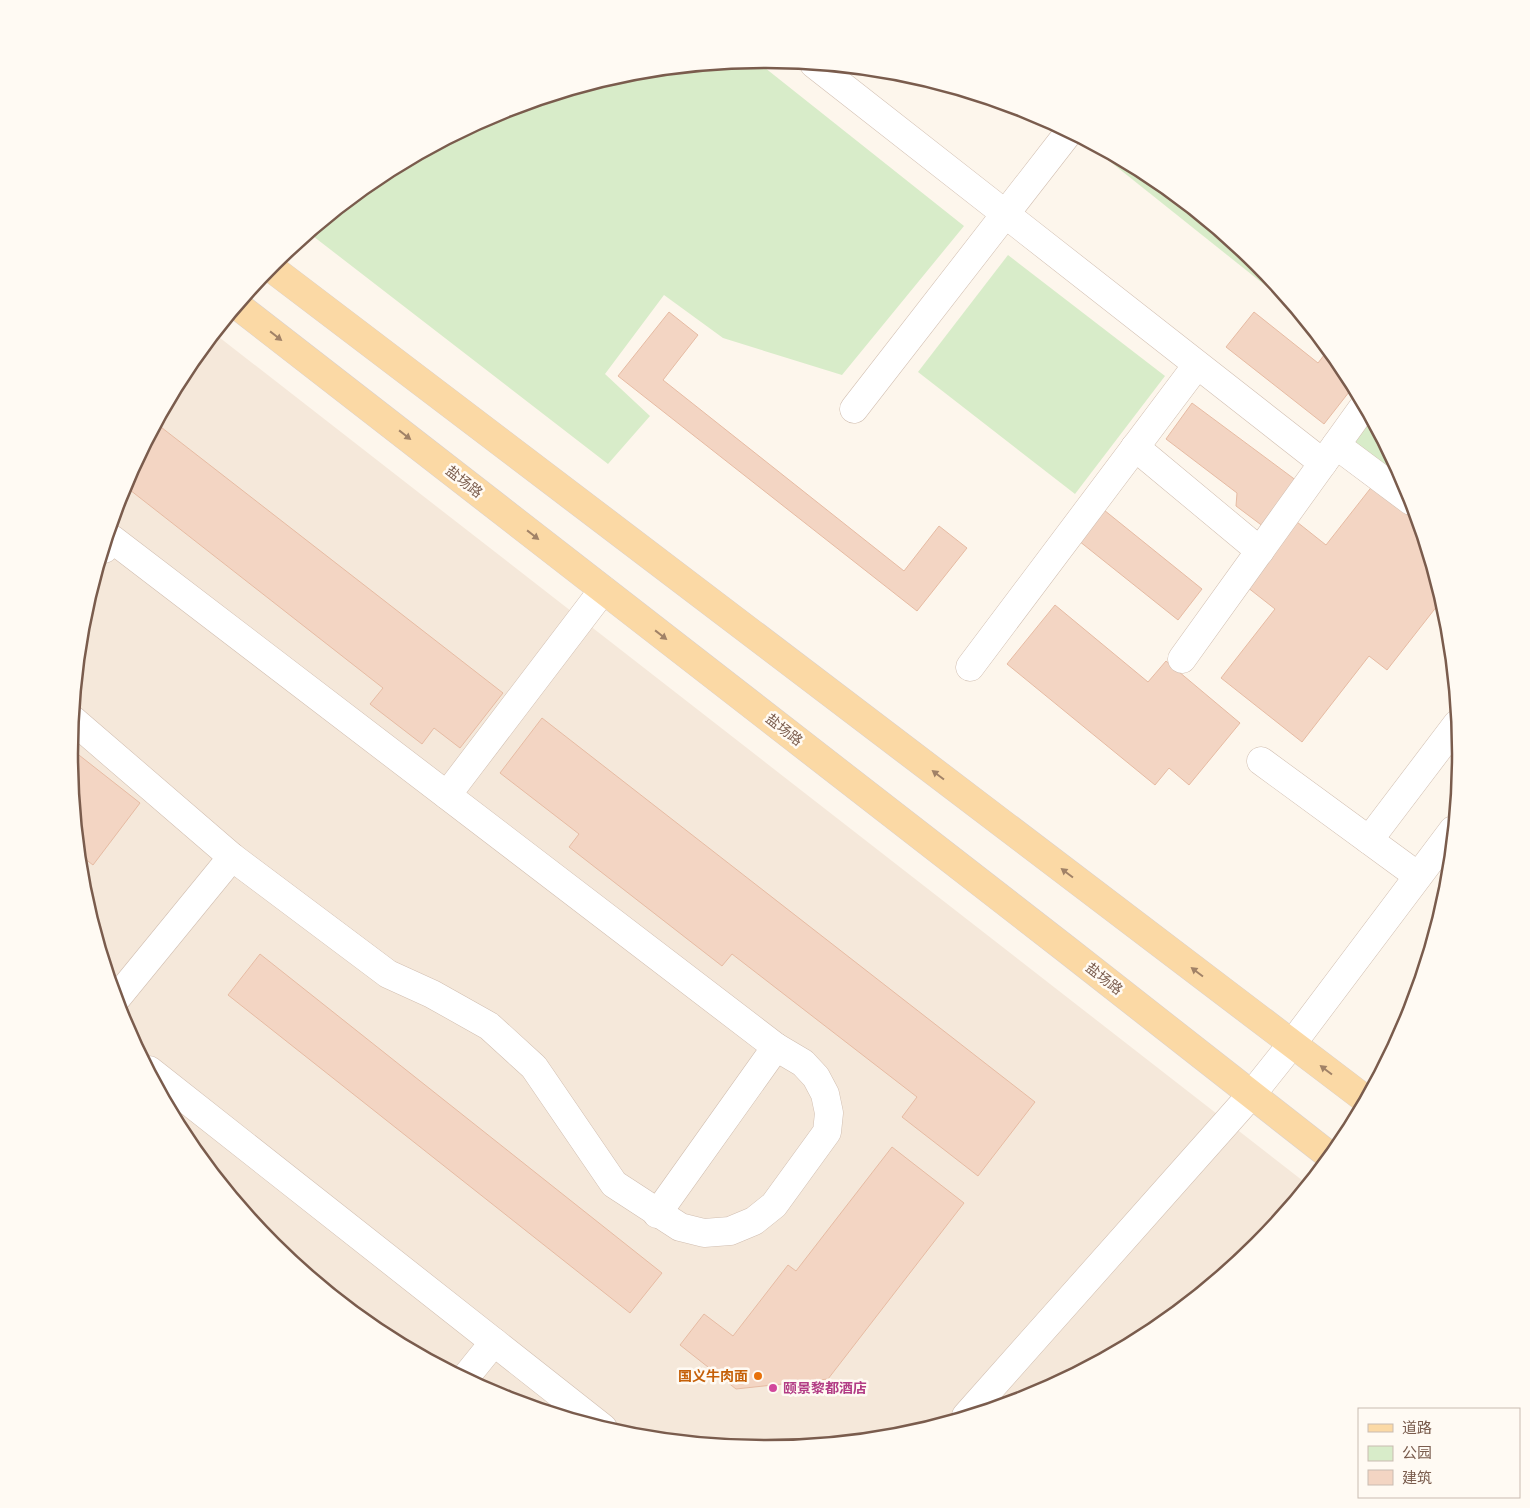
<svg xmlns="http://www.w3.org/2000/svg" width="1530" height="1508" viewBox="0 0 1530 1508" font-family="Figtree,'Noto Sans SC',sans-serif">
<rect width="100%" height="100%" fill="#fdf6ec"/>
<path fill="#f5e8da" d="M 215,334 L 1307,1184 L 1256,1246 L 1151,1332 L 1031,1396 L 900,1436 L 765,1449 L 629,1436 L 499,1396 L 379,1332 L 273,1245 L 187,1140 L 123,1020 L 83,889 L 70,754 L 83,618 L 123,488 L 187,368 Z"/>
<g fill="#d8ecc9">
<path d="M 755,60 L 964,226 L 842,375 L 723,338 L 664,295 L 605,374 L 650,416 L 608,464 L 309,233 L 379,176 L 499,112 L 630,72 Z"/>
<path d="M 1083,140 L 1152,176 L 1257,263 L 1287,300 L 1286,302 Z"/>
<path d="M 1008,255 L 1165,376 L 1075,494 L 918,372 Z"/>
<path d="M 1371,419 L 1405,484 L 1353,442 Z"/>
</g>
<g fill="#f3d5c3" stroke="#e6bba3">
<path d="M 669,312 L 698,335 L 663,380 L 904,571 L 939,526 L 967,548 L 917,611 L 618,376 Z"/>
<path d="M 1254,312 L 1318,363 L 1328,350 L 1343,368 L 1353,387 L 1324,424 L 1226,347 Z"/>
<path d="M 1192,403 L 1297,481 L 1264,527 L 1236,506 L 1237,493 L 1166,439 Z"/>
<path d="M 157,424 L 503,693 L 460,748 L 434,728 L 422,744 L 370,704 L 383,688 L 130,490 L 117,506 L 123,488 Z"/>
<path d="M 1377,480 L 1412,503 L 1441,601 L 1387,670 L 1369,656 L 1302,742 L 1221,678 L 1275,609 L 1247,587 L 1297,522 L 1326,545 Z"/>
<path d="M 1104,510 L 1202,589 L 1178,620 L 1079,541 Z"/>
<path d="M 1055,605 L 1148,682 L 1166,661 L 1240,723 L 1189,785 L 1169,768 L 1155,785 L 1007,664 Z"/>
<path d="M 542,718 L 1035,1102 L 978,1176 L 902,1117 L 917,1097 L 732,954 L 722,966 L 569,847 L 579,834 L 500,773 Z"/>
<path d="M 70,748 L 140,803 L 93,865 L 80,855 Z"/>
<path d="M 260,954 L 662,1273 L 630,1313 L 228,995 Z"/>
<path d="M 892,1147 L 964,1203 L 828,1379 L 736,1389 L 680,1345 L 704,1314 L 733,1336 L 788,1265 L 796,1271 Z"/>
<path d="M 1234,1254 L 1245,1255 L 1210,1284 Z"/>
</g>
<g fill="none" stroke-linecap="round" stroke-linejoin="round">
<defs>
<g id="minor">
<path d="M 814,64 L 1323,463"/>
<path d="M 854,409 L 1069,132"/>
<path d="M 1336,445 L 1411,501"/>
<path d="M 1135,447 L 1260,551"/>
<path d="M 104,549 L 112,539 L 776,1047 L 657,1214"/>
<path d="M 1182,659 L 1364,406"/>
<path d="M 970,667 L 1197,365"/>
<path d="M 73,720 L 232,857 L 388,974 L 432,994 L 489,1026 L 534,1067 L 614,1184 L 680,1227 L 704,1233 L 730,1231 L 754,1221 L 774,1205 L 827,1132 L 829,1113 L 825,1094 L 816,1077 L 803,1063 L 776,1047"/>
<path d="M 1261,761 L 1418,876"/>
<path d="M 447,795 L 603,590"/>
<path d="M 1369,840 L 1457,724"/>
<path d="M 116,999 L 232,857"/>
<path d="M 149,1070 L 603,1428"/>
<path d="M 465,1378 L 494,1342"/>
<path d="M 966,1416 L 1252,1094 L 1292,1044 L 1453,830"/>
</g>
<g id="major">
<path d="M 270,267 L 1365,1099"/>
<path d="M 238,306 L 1066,949 L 1330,1156"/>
</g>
</defs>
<use href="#minor" stroke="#d1beb0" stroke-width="29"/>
<use href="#major" stroke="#dad1cd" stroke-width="29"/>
<use href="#minor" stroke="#fff" stroke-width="28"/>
<use href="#major" stroke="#fbd9a5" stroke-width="28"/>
</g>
<defs><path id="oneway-solid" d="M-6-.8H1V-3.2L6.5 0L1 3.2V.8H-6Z" transform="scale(1.25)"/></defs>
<g fill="#a18267">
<use href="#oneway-solid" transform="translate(276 336) rotate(38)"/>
<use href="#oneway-solid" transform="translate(405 435) rotate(38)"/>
<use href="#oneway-solid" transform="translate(533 535) rotate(38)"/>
<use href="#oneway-solid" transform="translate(661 635) rotate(38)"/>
<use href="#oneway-solid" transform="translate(938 775) rotate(-143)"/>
<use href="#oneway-solid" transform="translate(1067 873) rotate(-143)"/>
<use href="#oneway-solid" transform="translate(1197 972) rotate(-143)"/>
<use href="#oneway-solid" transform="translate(1326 1070) rotate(-143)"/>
</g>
<circle fill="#e8710a" stroke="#fffaf3" stroke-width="2" cx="758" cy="1376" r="5"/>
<circle fill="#d1479c" stroke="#fffaf3" stroke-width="2" cx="773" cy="1388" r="5"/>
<g text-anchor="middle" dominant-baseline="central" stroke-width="5" stroke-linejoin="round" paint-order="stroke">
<g font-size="14" fill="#7a5c4d" stroke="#fffaf3">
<text transform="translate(464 482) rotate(38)">盐场路</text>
<text transform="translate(784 730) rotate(38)">盐场路</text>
<text transform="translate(1104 979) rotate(38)">盐场路</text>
</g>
<g font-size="14" font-weight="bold" fill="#c56008" stroke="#fffaf3" text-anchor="end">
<text x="748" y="1376">国义牛肉面</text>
</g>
<g font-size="14" font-weight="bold" fill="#b23c85" stroke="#fffaf3" text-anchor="start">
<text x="783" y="1388">颐景黎都酒店</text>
</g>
</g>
<path d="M0 0H1530V1508H0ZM764 68H766A686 686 0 0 1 1452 754V754A686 686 0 0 1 766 1440H764A686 686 0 0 1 78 754V754A686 686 0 0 1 764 68Z" fill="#fffaf3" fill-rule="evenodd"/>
<path fill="none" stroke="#7a5c4d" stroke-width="2.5" d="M764 68H766A686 686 0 0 1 1452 754V754A686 686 0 0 1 766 1440H764A686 686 0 0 1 78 754V754A686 686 0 0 1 764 68Z"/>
<rect x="1358" y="1408" width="162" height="90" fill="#fffaf3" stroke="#cabbb1"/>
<rect x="1368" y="1424" width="25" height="8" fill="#fbd9a5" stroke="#cabbb1"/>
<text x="1402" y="1433" font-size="15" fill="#7a5c4d">道路</text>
<rect x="1368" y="1446" width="25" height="15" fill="#d8ecc9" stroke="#cabbb1"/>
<text x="1402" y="1458" font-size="15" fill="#7a5c4d">公园</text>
<rect x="1368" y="1470" width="25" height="15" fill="#f3d5c3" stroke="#cabbb1"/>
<text x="1402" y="1483" font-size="15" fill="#7a5c4d">建筑</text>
</svg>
